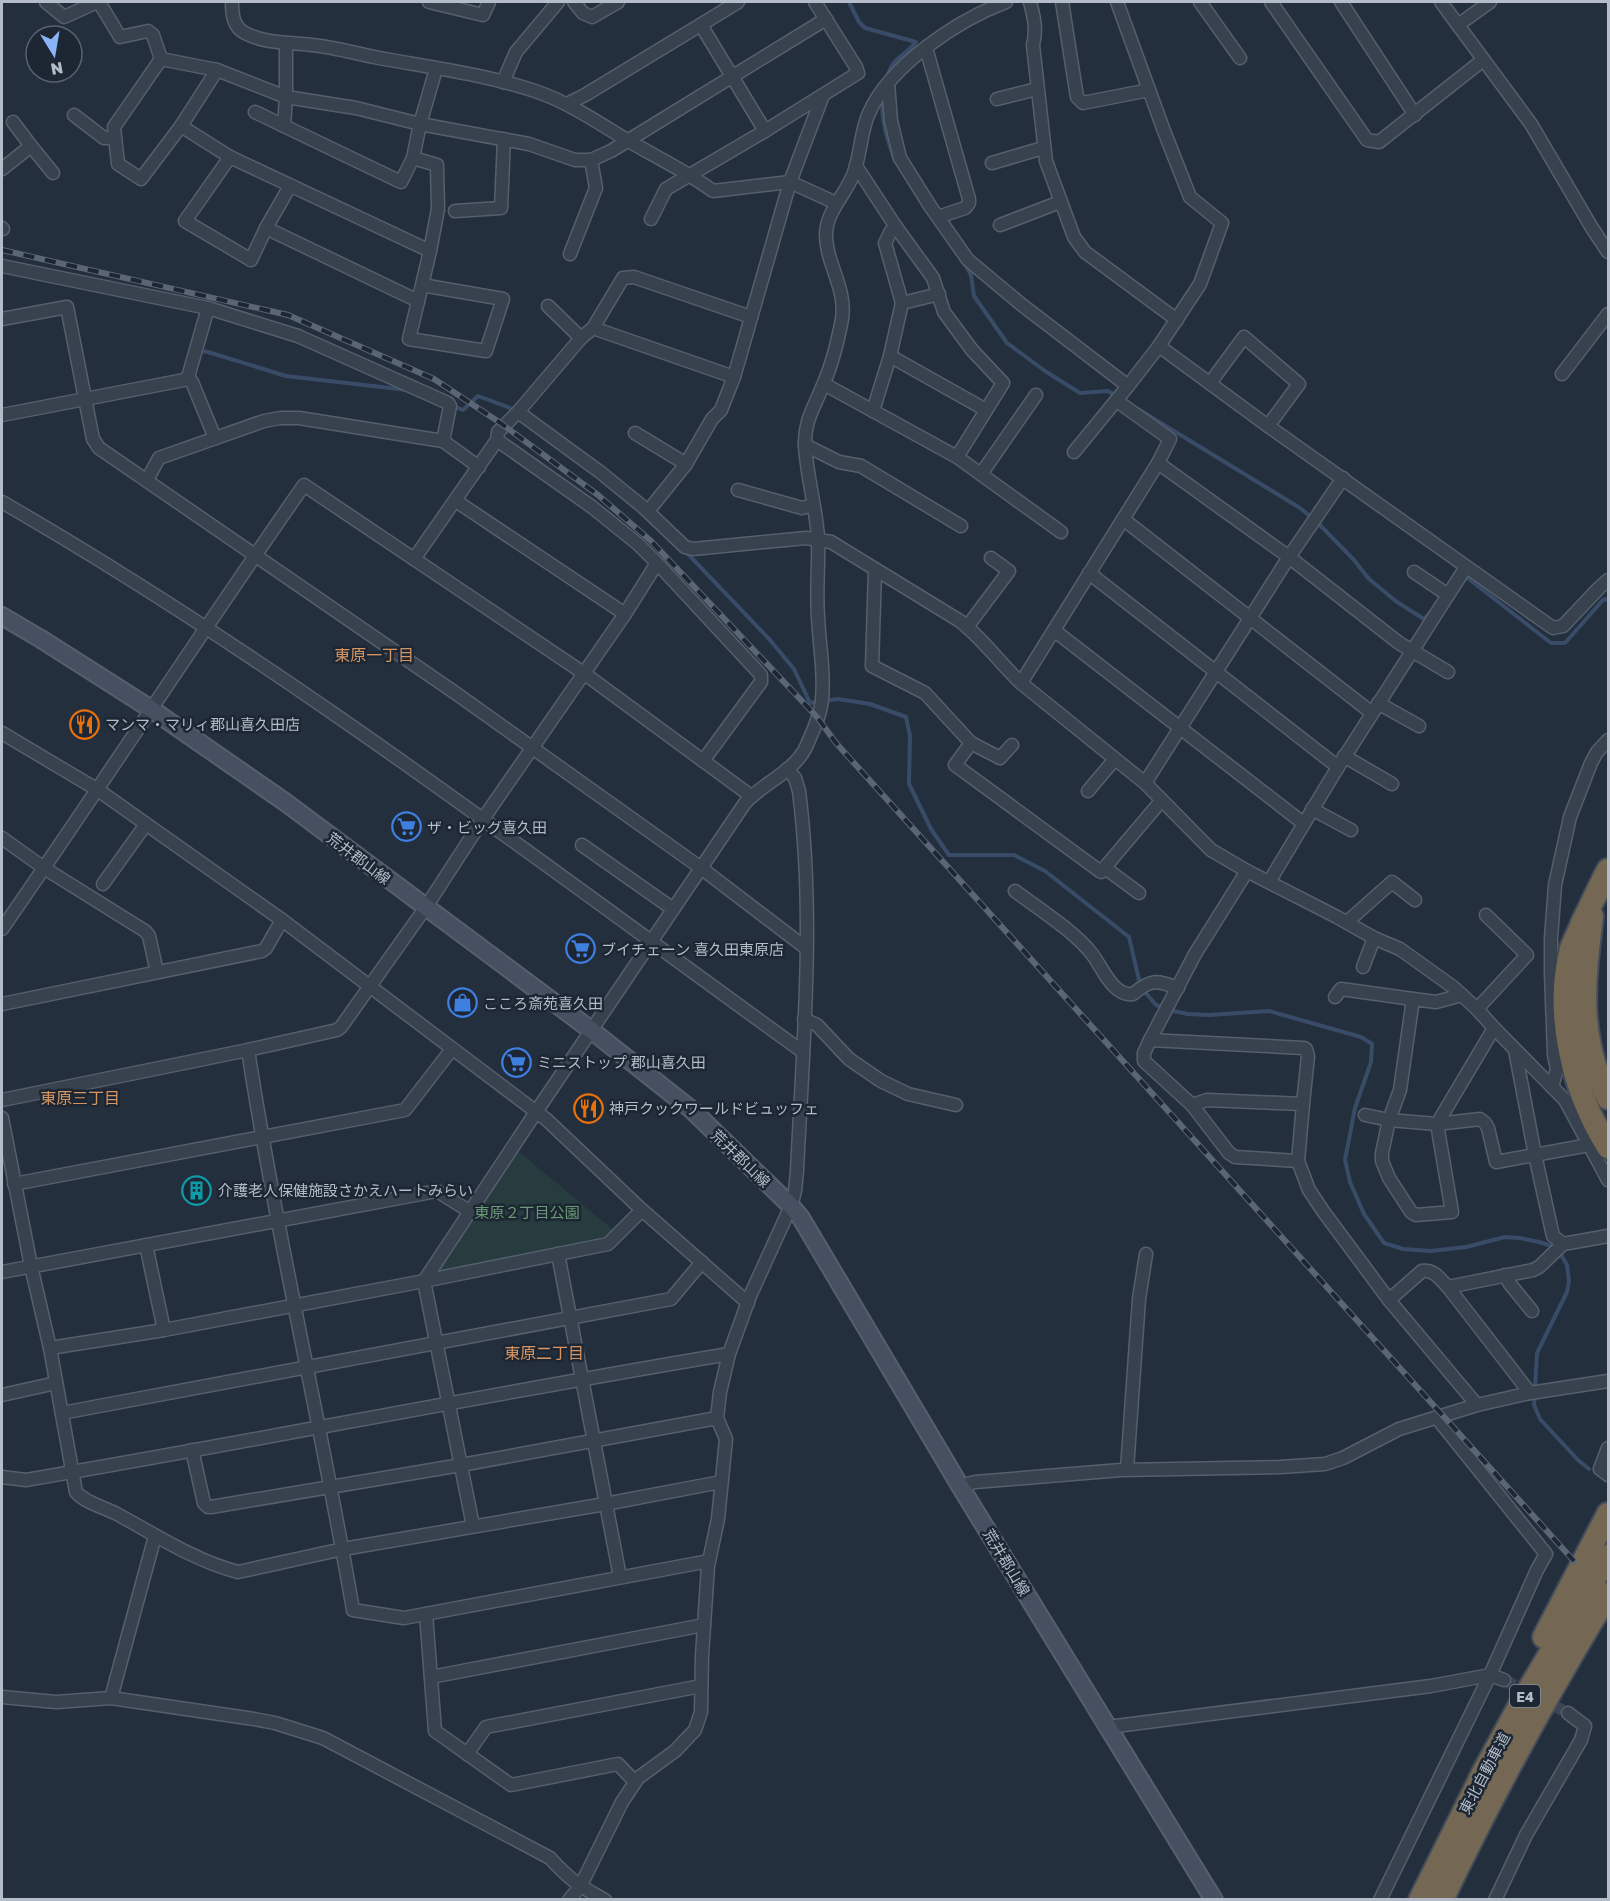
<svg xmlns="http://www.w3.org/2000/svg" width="1610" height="1901" viewBox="0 0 1610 1901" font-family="'Golos Text','Noto Sans JP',sans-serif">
<rect width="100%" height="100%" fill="#242f3e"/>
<path fill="#263c3f" d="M 518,1151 L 612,1229 L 603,1239 L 438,1272 Z"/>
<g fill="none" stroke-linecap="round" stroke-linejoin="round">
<g stroke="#394c67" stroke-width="4">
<path d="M 849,2 L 859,22 L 865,28 L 916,42 C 904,57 890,59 887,79"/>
<path d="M 883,98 C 880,118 888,142 895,161"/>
<path d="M 965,264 L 971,275 L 974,296 L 1007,343 L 1045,371 L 1080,393 L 1108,391 L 1116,396"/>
<path d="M 197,350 L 208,352 L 286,376 L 407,390"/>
<path d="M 453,406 L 463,410 L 478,396 L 510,408 L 516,412"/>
<path d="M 1138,409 L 1300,508 L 1318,523 L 1354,560 L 1369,579 L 1397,602 L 1424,619 L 1431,612"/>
<path d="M 686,552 L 770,640 L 794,669 L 810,703 L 838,699 L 870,704 L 906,717 L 910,736 L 909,784 L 931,829 L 949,855 L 1014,855 L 1045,871 L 1129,937 L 1140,984"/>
<path d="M 1463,579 L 1465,576 L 1551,643 L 1565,643 L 1603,600 L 1608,599"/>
<path d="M 1144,991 L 1156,1005 L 1173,1011 L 1188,1014 L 1209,1015 L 1269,1011 L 1361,1037 L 1372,1044 L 1371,1062 L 1355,1108 L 1345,1160 L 1350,1182 L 1364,1214 L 1384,1243 L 1403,1249 L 1431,1251 L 1466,1247 L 1505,1237 L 1520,1238 L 1539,1242 L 1549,1245 L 1560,1253 L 1567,1265 L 1569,1281 L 1567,1292 L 1537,1353 L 1534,1405 L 1540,1419 L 1578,1460 L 1589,1469"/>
</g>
<path stroke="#3a4453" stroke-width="12" stroke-dasharray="12 6" stroke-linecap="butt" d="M 1504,1680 L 1568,1713"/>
<defs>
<g id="minor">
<path d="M 46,2 L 64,17 L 97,2"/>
<path d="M 99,2 L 120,37 L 148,31 L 153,35 L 161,59 L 217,70 L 286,97 L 356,108 L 420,124 L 529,144 L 575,160 L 591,160 L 611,151 L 826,19"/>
<path d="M 232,2 C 232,14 233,27 245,33 C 265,44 289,42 312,45 C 333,47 354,53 374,57 C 427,67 484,74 535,91 C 568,102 597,122 627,140 C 656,157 686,171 713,191 L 790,182 L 836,203"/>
<path d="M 429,2 L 483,15 L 489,2"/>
<path d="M 574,2 L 583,13 L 592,17 L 618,2"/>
<path d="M 1030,2 C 1034,17 1037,29 1033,45 L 1046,161 L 1074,237 L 1085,252 L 1177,320"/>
<path d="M 1062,2 L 1077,97 L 1083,103 L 1149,90"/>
<path d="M 1200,2 L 1240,58"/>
<path d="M 1271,2 L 1367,140 L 1379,142 L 1483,60"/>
<path d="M 1341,2 L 1415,115"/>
<path d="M 1441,2 L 1531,124 L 1592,228 L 1608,252"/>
<path d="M 701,25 L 765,131"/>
<path d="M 1458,25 L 1490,2"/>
<path d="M 286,43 L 286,97 L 284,126 L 401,182 L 413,158"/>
<path d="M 926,48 L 969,199 L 969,203 L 965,208 L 938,217"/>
<path d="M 161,59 L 114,127 L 118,164 L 141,179 L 181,126"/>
<path d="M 217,70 L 181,126 L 230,157 L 430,251 L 438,209 L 437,165 L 413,158 L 420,124 L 436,69"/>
<path d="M 503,82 L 516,52 L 558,2"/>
<path d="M 888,83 L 891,121 L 900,158 L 930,206 L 968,260 L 1022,305 L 1128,386 L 1159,346 L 1200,284 L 1222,223 L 1190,197 L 1164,131 L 1117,2"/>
<path d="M 997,99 L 1037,89"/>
<path d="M 567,104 L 585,95 L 738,2"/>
<path d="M 255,112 L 284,126"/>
<path d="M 74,115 L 104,138 L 115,138"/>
<path d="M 13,122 L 31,146"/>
<path d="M 230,157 L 185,221 L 251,260 L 266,228 L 418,301"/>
<path d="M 992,163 L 1043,148"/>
<path d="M 2,169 L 31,146 L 53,173"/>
<path d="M 455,211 L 501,208 L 504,139"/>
<path d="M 651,219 L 666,189 L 765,131 L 858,73 L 856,67 L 815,2"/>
<path d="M 1000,225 L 1060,202"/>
<path d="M 896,227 L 891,231 L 885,243 L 902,303"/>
<path d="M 2,228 L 3,229"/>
<path d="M 266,228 L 290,186"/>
<path d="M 570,254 L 596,188 L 591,160"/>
<path d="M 2,266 L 208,308 L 298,336 L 448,403 L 450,406 L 443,441"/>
<path d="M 422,285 L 409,339 L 486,351 L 503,299 L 422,285 L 430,251"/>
<path d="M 548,306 L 581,338"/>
<path d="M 751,317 L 634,277 L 623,278 L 593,328 L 581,338 L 518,412 L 600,472 L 643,507 L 685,547 L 693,549 L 806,538 L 831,542 L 960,621 C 983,639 1000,663 1021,683 L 1145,783 L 1211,850 L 1247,871 L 1337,917 L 1374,938 L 1400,949 L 1453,987 L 1477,1009 L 1494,1028 L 1565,1100 L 1608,1180"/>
<path d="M 2,319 L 67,307 L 93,439 L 99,448 L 454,692 L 701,868 L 806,948"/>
<path d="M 593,328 L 734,377"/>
<path d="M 1159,346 L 1268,426 L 1553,628 L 1563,626 L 1599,588 L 1608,580"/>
<path d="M 890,356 L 986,410"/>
<path d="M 1562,374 L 1608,314"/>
<path d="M 188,377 L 192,382 L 215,438"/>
<path d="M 1210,383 L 1244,337 L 1299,384 L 1268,426"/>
<path d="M 824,384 L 957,457 L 1003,383 L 972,350 L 944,312 L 933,278 L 896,227 L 856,166"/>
<path d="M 1117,401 L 1170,439 L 1158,463"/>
<path d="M 873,411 L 890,356 L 902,303 L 939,294"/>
<path d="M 2,415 L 184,380 L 188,377 L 208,308"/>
<path d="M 635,433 L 686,464"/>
<path d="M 497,440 L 592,507 L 638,544 L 657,563 L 761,675 L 761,682 L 703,761"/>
<path d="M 805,445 L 839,462 L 861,466 L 961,526"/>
<path d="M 1074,452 L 1128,386"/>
<path d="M 957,457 L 1061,532"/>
<path d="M 981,474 L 1036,395"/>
<path d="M 147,480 L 159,458 L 264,421 L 280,418 L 299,418 L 443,441 L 479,467"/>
<path d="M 738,490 L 802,508 L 813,505"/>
<path d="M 456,501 L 625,614"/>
<path d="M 2,502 C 283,664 540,862 803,1052"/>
<path d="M 653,505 L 686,464 L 712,419 L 721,410 L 734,377 L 790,182 L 823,95"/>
<path d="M 1123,519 L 1372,713"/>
<path d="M 414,559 L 497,440 L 498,432 L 518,412"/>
<path d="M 875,570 L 872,666 L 925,693 L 971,743 L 955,765 L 1101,872 L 1161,801"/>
<path d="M 1414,572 L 1448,595"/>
<path d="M 1089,573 L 1338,767"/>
<path d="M 967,627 L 1009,571 L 991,558"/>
<path d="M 1055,631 L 1303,823"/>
<path d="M 1021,683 L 1158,463 L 1289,557 L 1399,643 L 1448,672"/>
<path d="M 1378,703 L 1419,726"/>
<path d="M 2,733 L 98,790 L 282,920 L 547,1120 L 642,1210 L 748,1303"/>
<path d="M 971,743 L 1000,758 L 1012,745"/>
<path d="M 1344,756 L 1392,784"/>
<path d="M 1145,783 L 1289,557 L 1343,478"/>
<path d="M 1088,791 L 1115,759"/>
<path d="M 1312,809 L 1351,830"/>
<path d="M 2,838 L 44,868 L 145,931 L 149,936 L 157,972"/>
<path d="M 582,845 L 673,909"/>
<path d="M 1105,868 L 1139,893"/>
<path d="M 1247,871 L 1195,954 L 1150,1040 L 1144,1053 L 1144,1061 L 1192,1105 L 1229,1153 L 1235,1157 L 1298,1161 L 1309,1190 L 1323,1211 L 1389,1300 L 1477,1405"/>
<path d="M 1269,882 L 1338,767 L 1466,567"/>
<path d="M 103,884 L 146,824"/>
<path d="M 1015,891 C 1039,909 1074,931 1092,954 C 1102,967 1113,997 1133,994 C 1151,979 1156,980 1178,988"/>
<path d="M 1347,922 L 1392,882 L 1415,900"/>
<path d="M 2,929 C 104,782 201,632 304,485 L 585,674 L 751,796"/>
<path d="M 1363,967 L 1374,938"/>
<path d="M 1462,995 L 1436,1002 L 1413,999 L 1400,1090 L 1389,1120 L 1382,1153 L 1382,1161 L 1389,1178 L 1411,1212 L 1416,1215 L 1452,1212 L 1437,1124 L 1494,1028"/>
<path d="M 1335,997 L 1341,989 L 1413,999"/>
<path d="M 2,1004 L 262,951 L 266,948 L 282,920"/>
<path d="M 1477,1009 L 1527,955 L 1486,915"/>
<path d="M 804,1019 L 817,1025 L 849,1059 L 881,1081 L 908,1094 L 956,1105"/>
<path d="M 1150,1040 L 1304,1048 L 1306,1049 L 1308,1056 L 1303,1104"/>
<path d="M 248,1050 C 277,1238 321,1423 353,1610 L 404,1618 L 709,1561"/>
<path d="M 1515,1050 L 1535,1155 L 1553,1236 L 1563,1244"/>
<path d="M 1552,1087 L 1557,1069 L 1554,1055 L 1551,973 L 1551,938 L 1555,885 L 1570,817 L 1591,763 L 1597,752 L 1608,740"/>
<path d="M 2,1100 L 248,1050 L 337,1030 L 341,1027 L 426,907 L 483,819 L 625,614 L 657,563"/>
<path d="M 1192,1105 L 1207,1100 L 1303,1104 L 1298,1161"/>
<path d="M 1365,1115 L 1389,1120 L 1437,1124 L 1480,1119 L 1485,1123 L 1488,1128 L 1496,1162 L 1589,1145"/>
<path d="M 2,1118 L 31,1266 L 50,1348 L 76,1492 C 85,1503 104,1507 117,1514 C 156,1535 195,1561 238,1572 L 343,1549 L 605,1504 L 721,1482"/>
<path d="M 14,1184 L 405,1110 L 452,1049"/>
<path d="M 146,1245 L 164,1330"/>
<path d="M 558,1254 L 620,1577"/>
<path d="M 2,1272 L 437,1191 L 469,1211"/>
<path d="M 1505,1275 L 1510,1284 L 1532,1311"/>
<path d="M 1448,1287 L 1533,1270 L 1539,1267 L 1563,1244 L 1608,1236"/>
<path d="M 1389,1300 L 1422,1271 C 1434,1269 1440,1279 1448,1287 L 1530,1393"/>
<path d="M 50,1348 L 164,1330 L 424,1281 L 608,1244 L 642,1210"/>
<path d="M 2,1395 L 56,1383"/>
<path d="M 62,1413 L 671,1299 L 702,1262"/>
<path d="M 1608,1448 L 1600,1469 L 1608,1475"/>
<path d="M 192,1450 L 204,1503 L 208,1507 L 211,1507 L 461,1465 L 717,1418"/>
<path d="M 1127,1469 L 1139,1299 L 1146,1254"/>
<path d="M 2,1477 L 26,1480 C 260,1440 494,1393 729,1354"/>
<path d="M 960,1486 L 975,1482 L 1121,1470 L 1280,1467 L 1325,1464 L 1343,1458 L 1399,1429 L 1477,1405 L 1530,1393 L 1608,1381"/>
<path d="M 473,1526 L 424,1281 L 536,1112 L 745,803 C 763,783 794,772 806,747 C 812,733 821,715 822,699 C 825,672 819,644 818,616 C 816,590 819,564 818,538 C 816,507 807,477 805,446 C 804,421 814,408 823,385 C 832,365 838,340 842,319 C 847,288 825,262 826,233 C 827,211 845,195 853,175 C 861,156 860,132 869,113 C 890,65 958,20 1006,2"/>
<path d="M 426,1614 L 435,1731 L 511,1785 L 618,1764 L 635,1782"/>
<path d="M 431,1677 L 704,1625"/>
<path d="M 2,1697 L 56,1702 L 111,1698 L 254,1719 L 275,1723 L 323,1738 L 550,1858 C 570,1880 579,1886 605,1900"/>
<path d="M 111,1698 L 155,1536"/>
<path d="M 1108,1727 L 1431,1686 L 1490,1675 L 1504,1680"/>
<path d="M 467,1754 L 486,1727 L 701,1686"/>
<path d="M 569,1900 L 580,1887 L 622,1802 L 638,1778 L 675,1751 L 695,1730 L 701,1712 L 702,1656 L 708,1566 L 718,1519 L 726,1439 L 717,1418 L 720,1392 L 729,1354 L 750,1296 L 791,1206 L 795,1191 L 797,1171 C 803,1045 815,917 799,791 L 795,778 L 787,769"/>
<path d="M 1380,1900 L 1490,1675 L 1537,1570 L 1546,1554 L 1437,1418"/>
<path d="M 1495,1900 L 1526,1835 L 1581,1740 L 1585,1726 L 1568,1713"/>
</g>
<path id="secondary" d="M 2,616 L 41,639 L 151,709 L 285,802 L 591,1030 L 692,1110 L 791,1206 L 801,1218 L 960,1486 L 1214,1900"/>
<g id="motorway">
<path d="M 1608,870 C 1599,887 1591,905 1582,923 C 1579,932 1574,940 1571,949 C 1554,1013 1573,1092 1608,1147"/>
<path d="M 1592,916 C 1584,982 1577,1036 1608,1098"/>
<path d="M 1544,1637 L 1608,1514"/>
<path d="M 1420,1900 L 1484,1771 L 1522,1701 L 1608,1556"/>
<path d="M 1442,1900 C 1492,1795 1548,1693 1608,1594"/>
</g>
</defs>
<use href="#minor" stroke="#565f6c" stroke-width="15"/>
<use href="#secondary" stroke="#565f6c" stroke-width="20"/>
<use href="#motorway" stroke="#434c59" stroke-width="26"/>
<use href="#minor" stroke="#38414e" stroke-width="12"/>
<use href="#secondary" stroke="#465061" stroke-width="16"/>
<use href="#motorway" stroke="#746855" stroke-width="22"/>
<defs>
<path id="rail" d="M 2,250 L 288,315 L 434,379 L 499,422 L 598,495 L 651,541 L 817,717 L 836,743 L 1574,1561"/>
</defs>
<use href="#rail" stroke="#5a6575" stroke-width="6"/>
<use href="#rail" stroke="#1d2633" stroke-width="4" stroke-dasharray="11" stroke-linecap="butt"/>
</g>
<defs>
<symbol id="restaurant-ring" viewBox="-11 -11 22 22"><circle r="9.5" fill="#1d2633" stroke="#e8710a" stroke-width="1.5"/><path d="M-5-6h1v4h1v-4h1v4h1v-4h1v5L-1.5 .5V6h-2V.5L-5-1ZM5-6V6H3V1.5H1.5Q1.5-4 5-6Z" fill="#e8710a"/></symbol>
<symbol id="supermarket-ring" viewBox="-11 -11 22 22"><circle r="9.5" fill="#1d2633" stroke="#3f7fe0" stroke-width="1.5"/><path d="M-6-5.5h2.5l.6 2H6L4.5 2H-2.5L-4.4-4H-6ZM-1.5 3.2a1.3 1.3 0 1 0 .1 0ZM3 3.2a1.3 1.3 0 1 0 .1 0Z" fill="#3f7fe0"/></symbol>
<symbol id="shop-ring" viewBox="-11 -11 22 22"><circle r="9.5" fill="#1d2633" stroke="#3f7fe0" stroke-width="1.5"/><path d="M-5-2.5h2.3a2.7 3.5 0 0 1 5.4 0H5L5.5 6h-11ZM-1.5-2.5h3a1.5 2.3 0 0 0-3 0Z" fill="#3f7fe0"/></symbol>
<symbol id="building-ring" viewBox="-11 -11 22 22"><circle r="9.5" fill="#1d2633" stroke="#0f9aa8" stroke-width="1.5"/><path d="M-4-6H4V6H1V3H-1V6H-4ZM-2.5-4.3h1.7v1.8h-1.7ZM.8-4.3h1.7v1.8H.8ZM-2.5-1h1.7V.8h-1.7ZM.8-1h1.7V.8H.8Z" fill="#0f9aa8"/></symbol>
</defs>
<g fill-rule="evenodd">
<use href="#restaurant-ring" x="68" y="708" width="33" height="33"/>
<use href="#supermarket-ring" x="390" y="810" width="33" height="33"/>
<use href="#supermarket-ring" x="564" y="932" width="33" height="33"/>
<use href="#shop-ring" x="446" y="986" width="33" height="33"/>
<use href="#supermarket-ring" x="500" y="1046" width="33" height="33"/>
<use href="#restaurant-ring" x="572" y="1092" width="33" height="33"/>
<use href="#building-ring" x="180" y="1174" width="33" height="33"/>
</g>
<g text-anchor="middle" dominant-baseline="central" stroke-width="5" stroke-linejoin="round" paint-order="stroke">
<rect fill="#1d2633" stroke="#878f9c" stroke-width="1.5" x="1510" y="1685" width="30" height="22" rx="4.5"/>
<g font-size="14" font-weight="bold" fill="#b4bcc9">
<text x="1525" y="1696">E4</text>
</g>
<g font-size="15" fill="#b4bcc9" stroke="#1d2633" text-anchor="start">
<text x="105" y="724">マンマ・マリィ郡山喜久田店</text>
<text x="427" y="827">ザ・ビッグ喜久田</text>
<text x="601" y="949">ブイチェーン 喜久田東原店</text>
<text x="483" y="1003">こころ斎苑喜久田</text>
<text x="537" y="1062">ミニストップ 郡山喜久田</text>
<text x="609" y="1108">神戸クックワールドビュッフェ</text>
<text x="218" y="1190">介護老人保健施設さかえハートみらい</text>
</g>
<g font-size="15" fill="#b4bcc9" stroke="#1d2633">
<text transform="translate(359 858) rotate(37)">荒井郡山線</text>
<text transform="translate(741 1158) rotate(44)">荒井郡山線</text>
<text transform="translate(1007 1562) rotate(59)">荒井郡山線</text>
<text transform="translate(1484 1773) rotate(-62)">東北自動車道</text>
</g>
<g font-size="15" fill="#6b9a76" stroke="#1d2633">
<text x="527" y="1212">東原２丁目公園</text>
</g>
<g font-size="16" fill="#d59563" stroke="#1d2633">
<text x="374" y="655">東原一丁目</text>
<text x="80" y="1098">東原三丁目</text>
<text x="544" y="1353">東原二丁目</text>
</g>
</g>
<rect width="1610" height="1901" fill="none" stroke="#b4bcc9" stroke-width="6"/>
<g transform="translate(54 54) rotate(169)"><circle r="28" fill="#1d2633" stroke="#59626f" stroke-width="1.5"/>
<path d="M0-4.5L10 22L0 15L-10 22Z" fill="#8ab4f8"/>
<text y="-9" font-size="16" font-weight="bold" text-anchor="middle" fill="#b4bcc9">N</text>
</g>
</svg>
